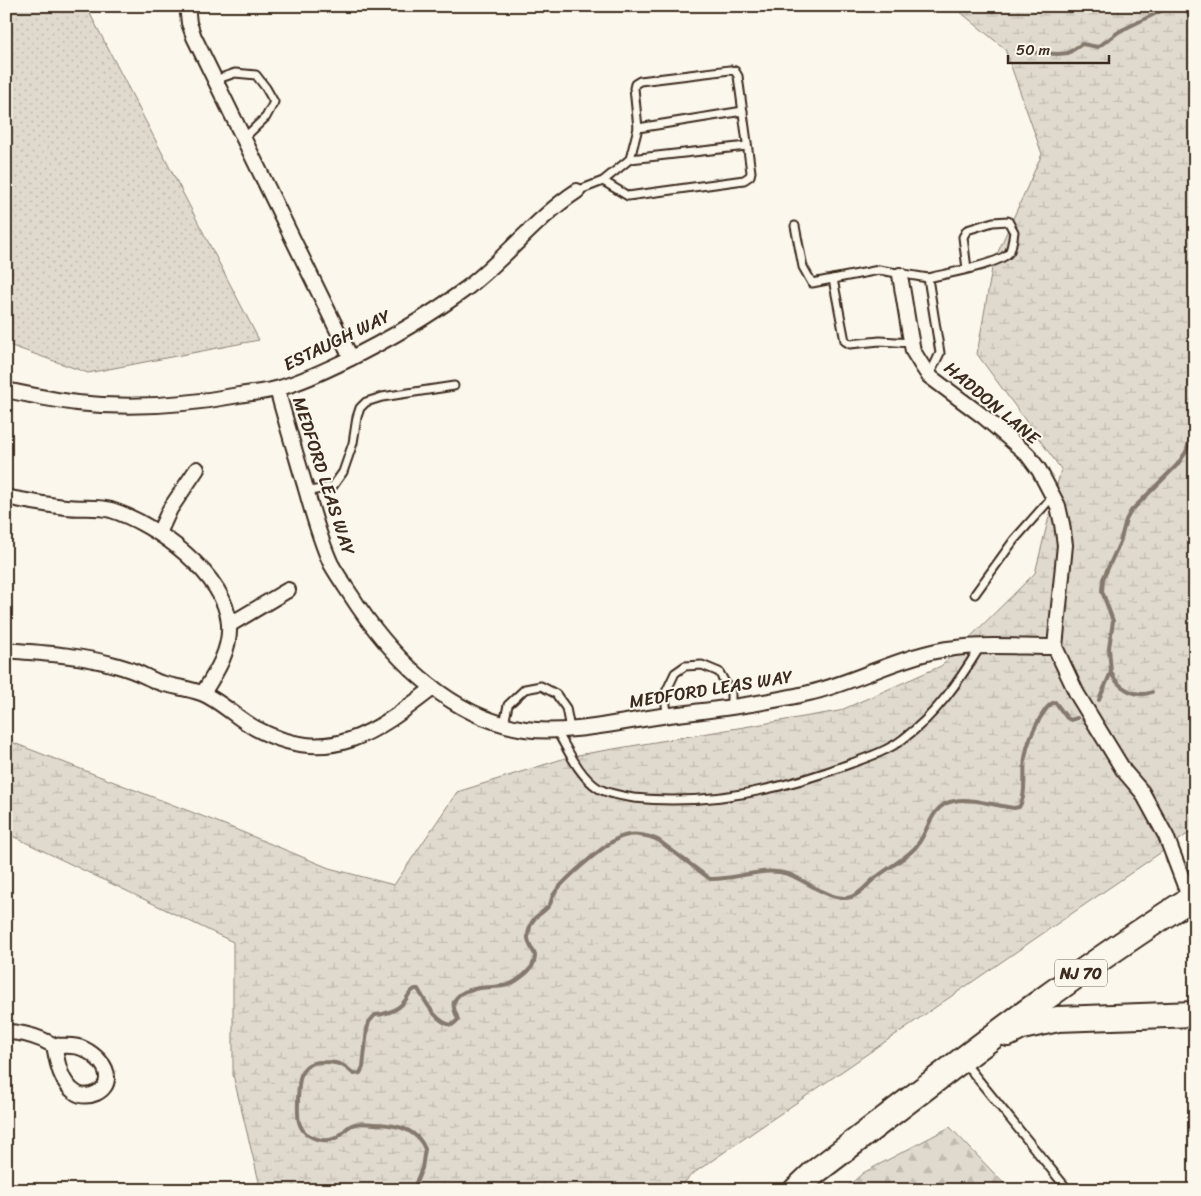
<svg xmlns="http://www.w3.org/2000/svg" width="1201" height="1196" viewBox="0 0 1201 1196" font-family="Sriracha,sans-serif">
<defs>
<pattern id="grass-dots" width="8" height="8" patternUnits="userSpaceOnUse" patternTransform="scale(1.25)"><rect width="8" height="8" fill="#dfd9ce"/><path d="M2 2h.1M6 6h.1" fill="none" stroke="#c0bab0" stroke-width="1.8" stroke-linecap="round"/></pattern>
<pattern id="forest-firs" width="22" height="20" patternUnits="userSpaceOnUse" patternTransform="scale(1.25)"><rect width="22" height="20" fill="#dfd9ce"/><path d="M5 1l3.5 6h-7zM16 11l3.5 6h-7z" fill="#c0bab0"/></pattern>
<pattern id="wetland-marsh" width="20" height="14" patternUnits="userSpaceOnUse" patternTransform="scale(1.25)"><rect width="20" height="14" fill="#dfd9ce"/><path d="M1 5h8M5 5V1M11 12h8M15 12V8" fill="none" stroke="#c0bab0"/></pattern>
</defs>
<rect width="100%" height="100%" fill="#fbf7ec"/>
<filter id="ink" filterUnits="userSpaceOnUse"><feTurbulence type="fractalNoise" baseFrequency=".02" numOctaves="2"/><feDisplacementMap in="SourceGraphic" scale="10" xChannelSelector="R" yChannelSelector="G"/><feConvolveMatrix kernelMatrix="1 2 1 2 8 2 1 2 1" color-interpolation-filters="sRGB"/></filter>
<g filter="url(#ink)">
<path fill="url(#grass-dots)" stroke="#8d8276" d="M 6,6 L 86,6 L 259,340 L 88,373 L 6,344 Z"/>
<path fill="url(#forest-firs)" stroke="#8d8276" d="M 950,1127 L 1010,1190 L 844,1190 L 863,1173 Z"/>
<path fill="url(#wetland-marsh)" stroke="#8d8276" d="M 953,6 L 1195,6 L 1195,829 L 691,1175 L 678,1190 L 261,1190 L 233,1075 L 233,942 L 6,833 L 6,740 L 225,825 L 329,868 L 394,885 L 457,792 L 572,756 L 839,711 L 941,666 L 1035,573 L 1061,469 L 977,354 L 993,263 L 1042,154 L 1005,49 Z"/>
<g fill="none" stroke-linecap="round" stroke-linejoin="round">
<g stroke="#85796d" stroke-width="4">
<path d="M 1185,6 L 1195,29"/>
<path d="M 1036,53 L 1058,54 L 1068,53 L 1082,44 L 1098,47 L 1120,31 L 1171,6"/>
<path d="M 1111,672 C 1117,687 1135,699 1152,692"/>
<path d="M 1099,700 L 1111,672 L 1109,648 L 1113,621 L 1102,591 L 1103,579 L 1120,542 L 1126,520 L 1131,511 L 1177,465 L 1186,452 L 1195,426"/>
<path d="M 413,1190 L 422,1168 L 425,1149 C 417,1128 394,1124 374,1124 C 367,1124 361,1122 355,1124 C 347,1126 346,1130 340,1135 C 331,1143 318,1141 308,1135 C 296,1127 298,1113 298,1100 C 299,1081 298,1061 323,1062 C 330,1062 340,1063 345,1067 C 349,1069 351,1072 354,1074 L 360,1073 L 363,1067 L 367,1029 L 369,1022 L 375,1015 C 386,1014 397,1011 404,1002 C 408,997 409,992 415,989 L 418,989 C 426,1002 436,1023 452,1025 L 458,1020 C 457,1015 452,1008 454,1002 C 460,984 495,989 508,985 C 514,983 519,979 524,975 C 531,969 535,964 535,955 C 530,944 525,940 530,927 C 533,915 545,913 550,904 C 552,901 551,897 554,894 C 562,881 610,839 624,836 C 634,833 648,835 658,840 L 710,879 C 736,880 762,866 788,874 C 806,880 832,903 851,897 C 863,893 868,882 878,876 C 890,867 904,859 914,849 C 929,834 929,805 954,801 C 970,797 996,806 1014,808 L 1019,807 C 1027,796 1023,772 1025,758 C 1027,743 1033,731 1040,718 C 1044,712 1048,704 1055,702 L 1067,718 L 1071,720 L 1077,718"/>
</g>
<defs>
<g id="service">
<path d="M 215,80 L 235,73 L 256,75 L 266,88 L 274,102 L 266,117 L 244,138"/>
<path d="M 638,128 L 743,111"/>
<path d="M 630,159 L 747,146"/>
<path d="M 577,191 L 603,181 L 630,159 L 638,128 L 634,88 L 635,84 L 640,81 L 730,70 L 735,71 L 738,76 L 751,172 L 750,176 L 744,180 L 628,196 L 603,181"/>
<path d="M 795,226 L 803,267 L 812,283 L 879,270 L 928,278 L 940,353 L 929,376"/>
<path d="M 928,278 C 943,274 1004,264 1010,251 C 1012,246 1013,238 1014,232 L 1008,221 L 993,222 L 967,230 L 963,237 L 967,269"/>
<path d="M 833,279 L 845,341 L 850,344 L 880,341 L 912,343"/>
<path d="M 307,492 L 333,486 L 343,472 L 353,443 L 357,417 L 360,408 L 366,402 L 382,397 L 454,386"/>
<path d="M 975,594 L 1014,540 L 1053,496"/>
<path d="M 667,716 L 665,694 L 675,673 L 685,666 L 702,665 L 719,672 L 731,693 L 731,706"/>
<path d="M 504,724 L 508,705 L 525,689 L 541,686 L 556,694 L 566,708 L 570,729"/>
<path d="M 556,730 C 568,749 578,775 598,788 C 608,794 622,796 634,798 C 707,806 784,789 852,763 C 869,757 889,750 903,739 C 936,715 959,681 980,647"/>
<path d="M 964,1062 L 1068,1190"/>
</g>
<g id="minor">
<path d="M 187,6 L 189,23 L 194,37 L 351,358"/>
<path d="M 900,275 L 910,335 L 913,351 L 921,364 L 929,376 L 984,417 L 1027,454 L 1039,470 L 1058,506 L 1062,524 L 1065,545 L 1055,647 L 1077,694 L 1124,771 L 1142,792 L 1166,836 L 1190,899"/>
<path d="M 277,389 C 286,422 296,455 306,489 C 313,514 320,540 331,564 C 339,578 349,592 358,606 C 397,663 453,718 525,729 C 566,735 621,722 662,716 C 711,710 761,704 809,693 C 853,683 892,660 936,651 C 974,643 1016,647 1055,647"/>
<path d="M 6,390 C 30,395 53,400 77,403 C 131,409 186,405 239,395 C 251,393 264,392 276,389 C 299,383 322,372 343,362 C 386,341 428,317 467,288 C 506,258 536,218 577,191"/>
<path d="M 6,497 C 26,501 46,505 66,507 C 82,509 96,506 111,510 C 156,524 225,574 229,624 C 231,650 216,673 203,693"/>
<path d="M 159,533 L 170,509 L 197,469"/>
<path d="M 229,625 L 288,590"/>
<path d="M 6,650 C 43,653 79,655 115,665 C 126,668 137,672 147,677 C 152,679 156,682 161,683 C 174,687 188,688 201,693 C 218,699 238,719 255,728 C 329,768 375,733 433,688"/>
<path d="M 6,1032 C 20,1032 31,1035 43,1040 C 47,1042 50,1044 54,1045 C 64,1047 74,1044 84,1049 C 94,1054 107,1065 107,1077 C 108,1092 87,1100 76,1093 C 60,1083 57,1061 54,1045"/>
</g>
<g id="trunk">
<path d="M 1008,1034 L 1022,1027 L 1058,1019 L 1195,1014"/>
<path d="M 796,1190 L 815,1172 C 940,1077 1062,980 1195,896"/>
</g>
</defs>
<use href="#service" stroke="#3b2a1e" stroke-width="11"/>
<use href="#minor" stroke="#3b2a1e" stroke-width="18"/>
<use href="#trunk" stroke="#3b2a1e" stroke-width="28"/>
<use href="#service" stroke="#fbf7ec" stroke-width="7"/>
<use href="#minor" stroke="#fbf7ec" stroke-width="14"/>
<use href="#trunk" stroke="#fbf7ec" stroke-width="24"/>
</g>
</g>
<g text-anchor="middle" dominant-baseline="central" stroke-width="4" stroke-linejoin="round" paint-order="stroke">
<rect fill="#fbf7ec" stroke="#75685c" stroke-width="1" x="1055" y="959.5" width="52" height="27" rx="4"/>
<g font-size="16" font-weight="bold" fill="#3b2a1e">
<text x="1081" y="973">NJ 70</text>
</g>
<g font-size="18" fill="#3b2a1e" stroke="#fbf7ec">
<text transform="translate(337 340) rotate(-26)">ESTAUGH WAY</text>
<text transform="translate(992 403) rotate(40)">HADDON LANE</text>
<text transform="translate(324 476) rotate(72)">MEDFORD LEAS WAY</text>
<text transform="translate(711 689) rotate(-9)">MEDFORD LEAS WAY</text>
</g>
</g>
<rect width="1201" height="1196" fill="none" stroke="#fbf7ec" stroke-width="25"/>
<rect x="12" y="12" width="1176" height="1171" fill="none" stroke="#3b2a1e" stroke-width="2" filter="url(#ink)"/>
<path d="M1008 55v8h101v-8" fill="none" stroke="#3b2a1e" stroke-width="2.5"/>
<text x="1016" y="55" font-size="15" fill="#3b2a1e" stroke="#fbf7ec" stroke-width="4" paint-order="stroke">50 m</text>
</svg>
